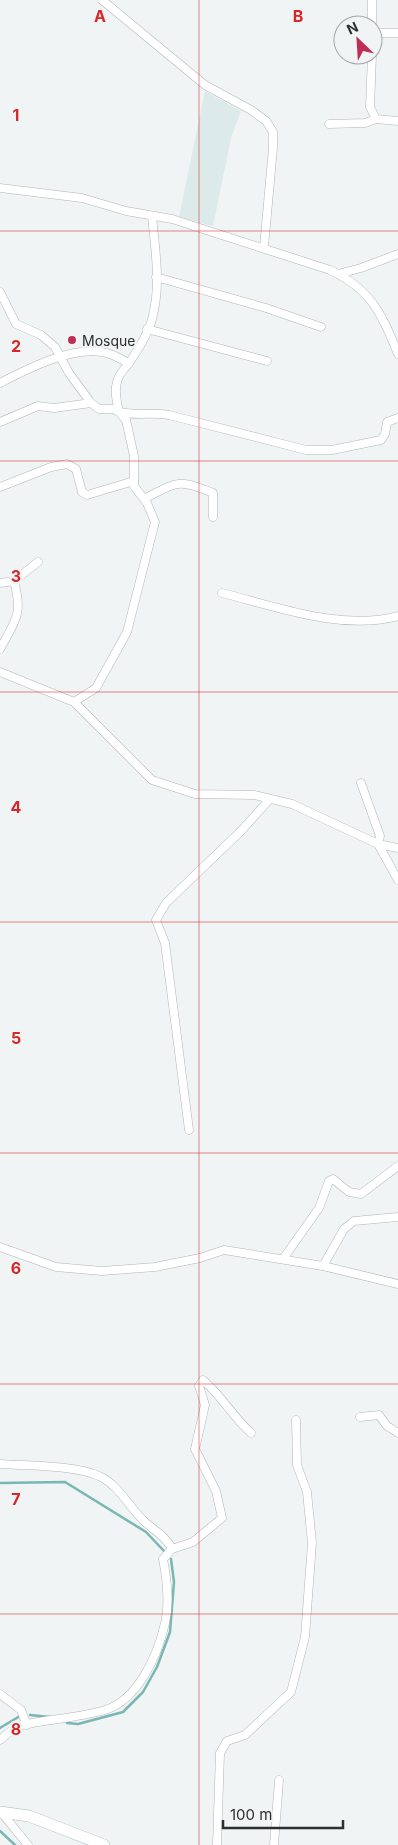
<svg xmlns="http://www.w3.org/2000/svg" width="398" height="1845" viewBox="0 0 398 1845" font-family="Inter,sans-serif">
<rect width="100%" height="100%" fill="#f0f4f4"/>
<path fill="#dceae9" d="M 205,91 L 241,111 L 231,138 L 213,226 L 179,217 Z"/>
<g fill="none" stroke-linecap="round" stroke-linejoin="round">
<g stroke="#78b7b3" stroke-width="2.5">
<path d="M 0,1483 L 65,1482 L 146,1532 L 164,1551"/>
<path d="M 30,1715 L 50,1717"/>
<path d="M 67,1723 L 78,1724 L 123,1712 L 143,1692 L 157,1667 L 170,1632 L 174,1582 L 171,1559"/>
<path d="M 0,1728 L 20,1716"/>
<path d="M 0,1831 L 15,1845"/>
</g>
<defs>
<g id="street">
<path d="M 102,0 L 205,85 L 251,110 L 266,121 L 273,132 L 273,148 L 264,247"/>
<path d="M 372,0 L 372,25"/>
<path d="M 373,33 L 398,33"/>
<path d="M 372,55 L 370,107 L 376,119 L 398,121"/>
<path d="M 329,124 L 365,123 L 376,119"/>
<path d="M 0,188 L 82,198 L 126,211 L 172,219 L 330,270 C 371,289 382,314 398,354"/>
<path d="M 152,216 C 155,248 161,283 153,315 C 150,331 138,350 129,363 C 124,370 119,373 117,382 C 114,392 117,402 119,412 C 136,416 152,412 169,415 L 306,450 L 332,450 L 381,440 L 385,434 L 387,422 L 398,418"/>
<path d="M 338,274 L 361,268 L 398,254"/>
<path d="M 156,277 L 266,308 L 321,327"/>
<path d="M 0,292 L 16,324 L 41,335 L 55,347 L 69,373 L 91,403 L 99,409 L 113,409 L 119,412 L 126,420 L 134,456 L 134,486 L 147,503 L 155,522 L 127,632 L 96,688 L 74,702"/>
<path d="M 147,329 L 267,361"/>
<path d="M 0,383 C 29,368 73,345 107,353 C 115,355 122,360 129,363"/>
<path d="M 0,422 L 38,406 L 54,408 L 91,403"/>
<path d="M 0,487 L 51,467 L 67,464 L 76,469 L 82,492 L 87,495 L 134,481"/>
<path d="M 144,499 C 177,482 178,478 213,493 L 213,517"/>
<path d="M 0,583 L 14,581 L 38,562"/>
<path d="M 222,593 C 277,607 341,631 398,616"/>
<path d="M 0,649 C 16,620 23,614 14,581"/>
<path d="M 0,672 L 74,702 L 152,780 L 195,794 L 254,795 L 292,804 L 378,844 L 398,848"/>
<path d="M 361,783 L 380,836 L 378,844 L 398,880"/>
<path d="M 189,1130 L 165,943 L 156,920 L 166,903 L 241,831 L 269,800"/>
<path d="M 0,1247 L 56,1267 L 102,1271 L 155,1267 L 200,1258 L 224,1250 L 323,1266 L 398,1284"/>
<path d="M 283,1259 L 319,1208 L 329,1181 L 333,1179 L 349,1192 L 361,1194 L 398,1166"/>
<path d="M 323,1266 L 344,1229 L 354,1221 L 398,1217"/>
<path d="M 360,1417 L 379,1415 L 387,1426 L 398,1433"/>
<path d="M 0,1464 C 27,1466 75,1465 99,1476 C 118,1484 129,1507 143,1520 C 152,1529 167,1537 172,1549 L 163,1559 C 167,1580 170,1602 165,1623 C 158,1655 138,1700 105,1710 C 78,1718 49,1719 22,1725 C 14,1727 6,1735 0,1740"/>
<path d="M 172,1549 L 193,1542 L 222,1518 L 216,1491 L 195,1449 L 205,1405 L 199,1386 L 203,1380 C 221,1395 233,1417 251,1433"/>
<path d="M 0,1694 L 21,1710 L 27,1725"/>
<path d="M 1,1812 L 28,1845"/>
<path d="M 217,1845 L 220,1753 L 227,1741 L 245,1735 L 291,1692 L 305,1637 L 312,1543 L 307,1492 L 297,1465 L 296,1420"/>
<path d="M 274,1845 L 279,1780"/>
</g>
<path id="secondary" d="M 0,1812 L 29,1816 L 104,1845"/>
</defs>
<use href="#street" stroke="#b1b5b5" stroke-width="9"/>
<use href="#secondary" stroke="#b1b5b5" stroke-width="12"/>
<use href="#street" stroke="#fff" stroke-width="8"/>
<use href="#secondary" stroke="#fff" stroke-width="11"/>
</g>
<path fill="none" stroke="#d62828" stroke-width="1" stroke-opacity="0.55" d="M 199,0 L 199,1845M 0,231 L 398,231M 0,461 L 398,461M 0,692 L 398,692M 0,922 L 398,922M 0,1153 L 398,1153M 0,1384 L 398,1384M 0,1614 L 398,1614"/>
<circle fill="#be2f55" stroke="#f0f4f4" stroke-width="2" cx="72" cy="340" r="5"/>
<g text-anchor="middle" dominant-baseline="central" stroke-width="4.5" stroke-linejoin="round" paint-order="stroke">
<g font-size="14" fill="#2d2e2e" stroke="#f0f4f4" text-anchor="start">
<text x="82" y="340">Mosque</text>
</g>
</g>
<g font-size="16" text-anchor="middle" font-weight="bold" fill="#d62828" stroke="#f0f4f4" stroke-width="4.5" stroke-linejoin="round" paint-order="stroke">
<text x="100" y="22">A</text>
<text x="298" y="22">B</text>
<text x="16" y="121">1</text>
<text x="16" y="352">2</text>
<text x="16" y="582">3</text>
<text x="16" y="813">4</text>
<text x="16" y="1044">5</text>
<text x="16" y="1274">6</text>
<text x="16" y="1505">7</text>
<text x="16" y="1735">8</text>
</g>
<g transform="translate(358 40) rotate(335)"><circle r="24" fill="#f0f4f4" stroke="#a2a5a5"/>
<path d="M0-4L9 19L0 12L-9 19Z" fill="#be2f55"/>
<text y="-8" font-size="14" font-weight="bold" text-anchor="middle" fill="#2d2e2e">N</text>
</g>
<path d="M223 1820v8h120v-8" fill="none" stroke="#2d2e2e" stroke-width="2.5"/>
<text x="230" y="1820" font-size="15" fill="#2d2e2e" stroke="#f0f4f4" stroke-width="4" paint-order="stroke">100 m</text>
</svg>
